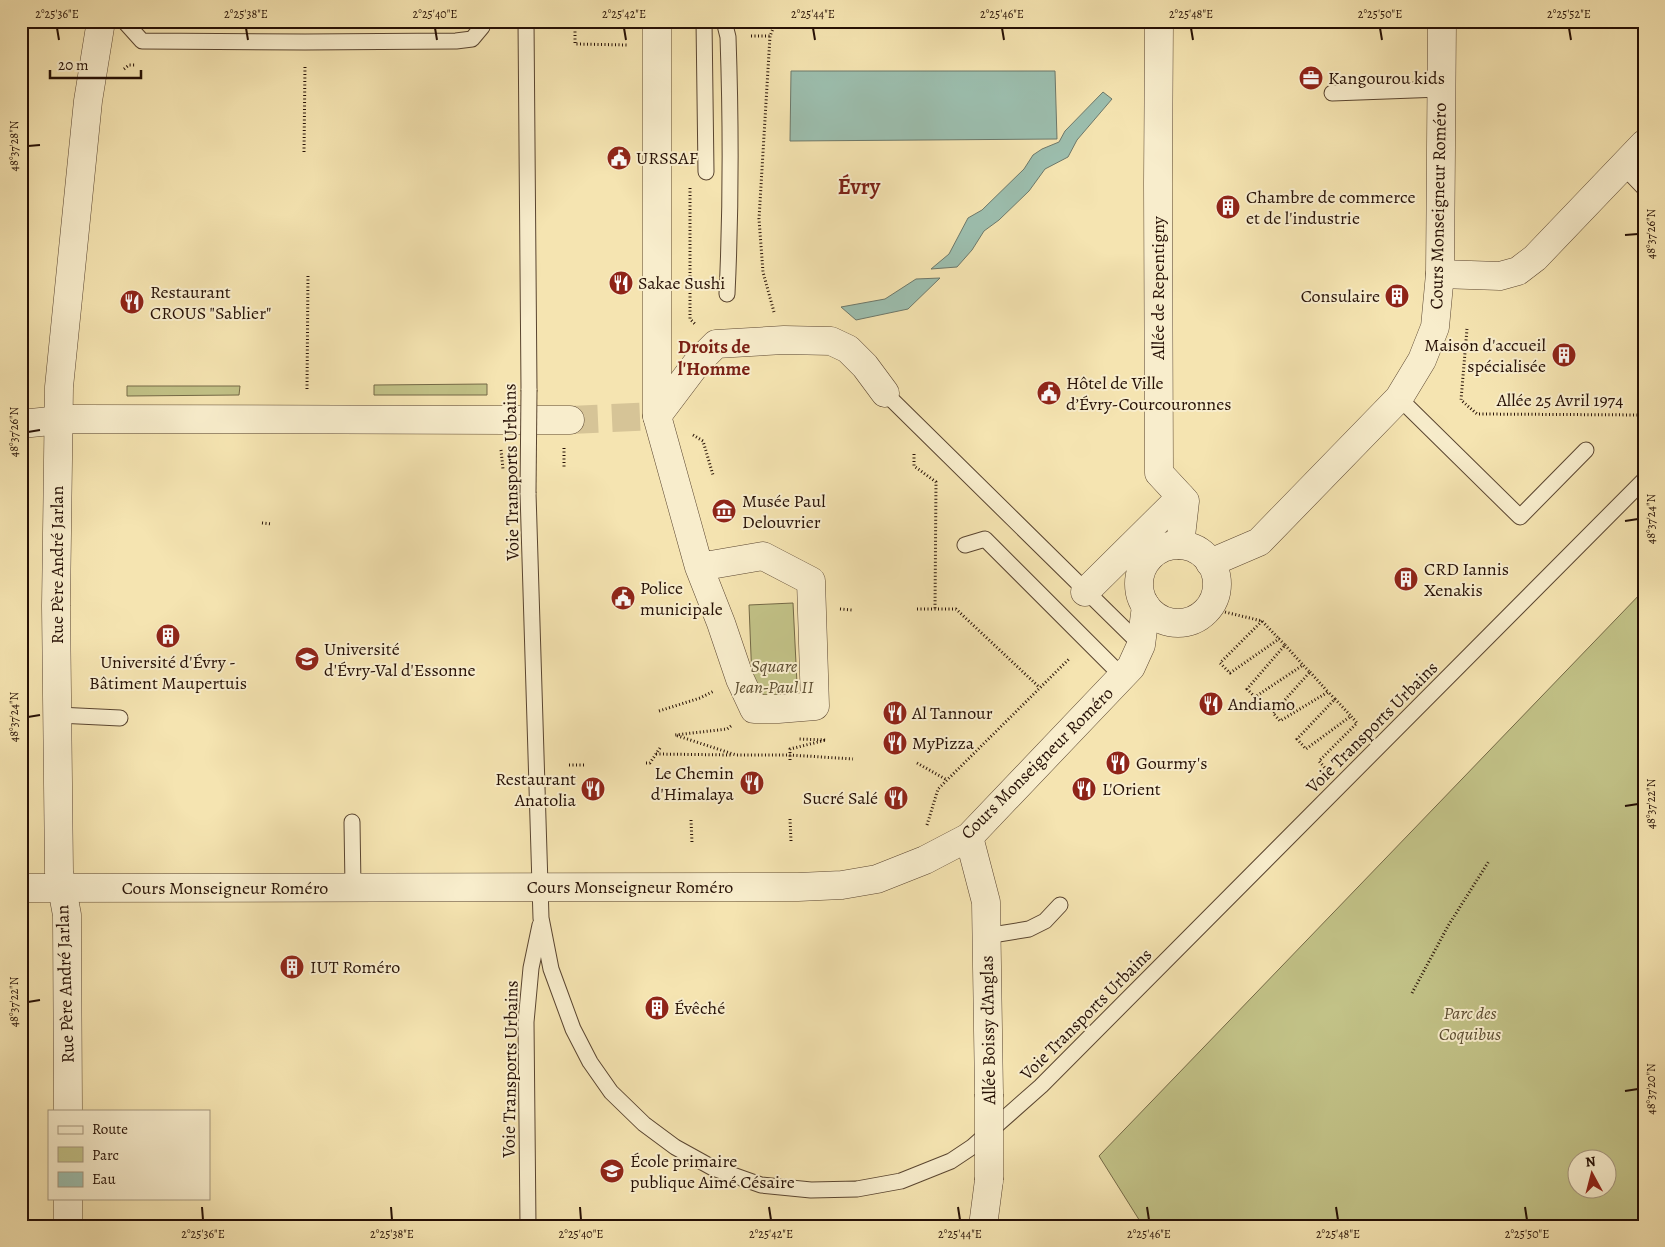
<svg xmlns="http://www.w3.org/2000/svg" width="1665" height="1247" viewBox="0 0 1665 1247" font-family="Alegreya,serif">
<rect width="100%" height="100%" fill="#f5e4b1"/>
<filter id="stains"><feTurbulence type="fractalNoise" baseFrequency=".004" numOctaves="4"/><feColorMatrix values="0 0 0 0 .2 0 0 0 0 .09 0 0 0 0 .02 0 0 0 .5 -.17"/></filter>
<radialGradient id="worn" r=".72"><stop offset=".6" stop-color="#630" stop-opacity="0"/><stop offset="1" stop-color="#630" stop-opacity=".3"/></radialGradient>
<g fill="#c2c287" stroke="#746946" fill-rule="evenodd">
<path d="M 487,384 L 487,395 L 374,395 L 374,385 Z"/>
<path d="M 127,386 L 240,386 L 239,395 L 127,396 Z"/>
<path d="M 1644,590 L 1644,1226 L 1143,1226 L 1099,1156 ZM 1578,1160 L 1608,1160 L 1608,1190 L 1578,1190 Z"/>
<path d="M 793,603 L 798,704 L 753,706 L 749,605 Z"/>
</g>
<g fill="#9cbeae" stroke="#6d786a">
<path d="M 791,71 L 1055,71 L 1057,139 L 790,141 Z"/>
<path d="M 1103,92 L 1112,99 L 1077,140 L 1068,157 L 1045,169 L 1029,191 L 999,220 L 984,231 L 972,250 L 957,267 L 931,269 L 949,254 L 968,218 L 982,210 L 1024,169 L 1033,155 L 1042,149 L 1059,142 L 1065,131 Z"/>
<path d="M 940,278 L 908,309 L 856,320 L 841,307 L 885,299 L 916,279 Z"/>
</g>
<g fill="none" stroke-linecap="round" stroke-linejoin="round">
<path stroke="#d6c497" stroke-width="28" stroke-dasharray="28 14" stroke-linecap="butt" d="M 570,420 L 657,416"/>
<defs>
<g id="lane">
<path d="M 124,21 L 142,41 L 305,42 L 456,41 L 472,39 L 482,27 L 482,21"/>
<path d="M 526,21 L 529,390"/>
<path d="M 704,21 L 706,172"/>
<path d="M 724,21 L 728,37 C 731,123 731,209 727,294"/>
<path d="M 1332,93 L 1441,89"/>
<path d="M 1623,166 L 1644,188"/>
<path d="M 885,393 L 1141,645"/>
<path d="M 1399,398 L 1520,517 L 1586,450"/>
<path d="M 528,493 L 541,918 L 551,969 L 573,1029 L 590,1062 L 611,1092 L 644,1124 L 675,1147 L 713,1168 L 761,1185 L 811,1190 L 857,1189 L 901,1181 L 951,1161 L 972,1147 L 1041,1086 L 1644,480"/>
<path d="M 965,545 L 985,539 L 1122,676"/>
<path d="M 58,715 L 120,718"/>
<path d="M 352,822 L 353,887"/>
<path d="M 986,936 L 1029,929 L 1045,921 L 1060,905"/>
<path d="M 528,1226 L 526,1022 L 531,968 L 540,925"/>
</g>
<g id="street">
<path d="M 657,21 L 657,416 L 699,567 L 721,623 L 740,679 L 754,709 L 778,709 L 815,706 L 811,581 L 763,556 L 699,567"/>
<path d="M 1159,21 L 1158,183 L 1159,473 L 1185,501 L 1180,545"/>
<path d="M 1440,274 L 1500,276 L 1518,271 L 1535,258 L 1644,144"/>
<path d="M 657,416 L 697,363 L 716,344 L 784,340 L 831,341 L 848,349 L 865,366 L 885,393"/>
<path d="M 21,424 L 70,419 L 570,420"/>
<circle cx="1178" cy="584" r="39"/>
<path d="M 1210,563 L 1259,542 L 1399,398 L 1422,360 L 1435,327 L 1440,274 L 1442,21"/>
<path d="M 1085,592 L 1181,497"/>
<path d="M 969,837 L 986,902 L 989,1094"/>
<path d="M 21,888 L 798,887 L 842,885 L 877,879 L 925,860 L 969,837 L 1131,667 L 1141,645 L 1146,606"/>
<path d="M 68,1111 L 67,915 L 59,872 L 56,606 L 59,387 L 88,101 L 101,21"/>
<path d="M 68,1226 L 68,1198"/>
<path d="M 983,1226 L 989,1180"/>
</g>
</defs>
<use href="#lane" stroke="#5a4530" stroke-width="17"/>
<use href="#street" stroke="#5a4530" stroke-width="29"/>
<g stroke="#261005" stroke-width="3" stroke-dasharray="1 2.5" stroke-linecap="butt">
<path d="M 1051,21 L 1051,24 L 1068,23 L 1072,21"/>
<path d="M 575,28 L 575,44 L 628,45"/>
<path d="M 751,36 L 770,36"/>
<path d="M 124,69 L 129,65 L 136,65"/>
<path d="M 304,152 L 305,65"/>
<path d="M 690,188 L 690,319 L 696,325"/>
<path d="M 774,312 L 763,272 L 759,219 L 770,36 L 776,21"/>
<path d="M 1467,329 L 1461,400 L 1477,414 L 1644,415"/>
<path d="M 307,389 L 308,274"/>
<path d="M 693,435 L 703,441 L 713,475"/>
<path d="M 564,448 L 564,468"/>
<path d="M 501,450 L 503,469"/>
<path d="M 914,454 L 914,466 L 936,482 L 935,609"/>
<path d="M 262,523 L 272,524"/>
<path d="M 1208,608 L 1262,621 L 1279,639"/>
<path d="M 840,609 L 852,610"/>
<path d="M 917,609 L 956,609 L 1039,687"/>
<path d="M 1262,621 L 1220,663 L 1230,673 L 1279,639 L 1285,645 L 1247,689 L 1255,697 L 1303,665 L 1310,672 L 1273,713 L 1280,721 L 1328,692 L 1335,699 L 1297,739 L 1306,749 L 1351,716 L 1357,723 L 1319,761 L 1325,768"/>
<path d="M 1285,645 L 1303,665"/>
<path d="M 1310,672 L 1328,692"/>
<path d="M 1335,699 L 1351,716"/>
<path d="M 659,711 L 700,698 L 714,691"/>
<path d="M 731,726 L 727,729 L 675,735 L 736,755 L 790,755 L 853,759"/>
<path d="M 656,754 L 731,755"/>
<path d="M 790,760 L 790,749 L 826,740 L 798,739"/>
<path d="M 646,763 L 650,763 L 660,748"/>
<path d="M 917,763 L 947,780"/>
<path d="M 569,765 L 585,765"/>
<path d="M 790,819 L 791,841"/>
<path d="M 691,820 L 692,843"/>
<path d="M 927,825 L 938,789 L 1070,658"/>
<path d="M 1412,993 L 1448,926 L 1489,861"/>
</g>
<use href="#lane" stroke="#f8edcc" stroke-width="15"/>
<use href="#street" stroke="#f8edcc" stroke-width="28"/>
<defs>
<path id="lane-bridge" d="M 528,493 L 529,390"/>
<path id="street-bridge" d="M 989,1180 L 989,1094"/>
</defs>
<use href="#lane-bridge" stroke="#5a4530" stroke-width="17" stroke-linecap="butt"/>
<use href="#street-bridge" stroke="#5a4530" stroke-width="29" stroke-linecap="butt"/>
<use href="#lane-bridge" stroke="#f8edcc" stroke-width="15"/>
<use href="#street-bridge" stroke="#f8edcc" stroke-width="28"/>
</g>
<path fill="none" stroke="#261005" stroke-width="2" d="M 57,28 L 59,40M 246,28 L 248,40M 435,28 L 437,40M 624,28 L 626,40M 813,28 L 815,40M 1002,28 L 1004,40M 1191,28 L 1193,40M 1380,28 L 1382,40M 1569,28 L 1571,40M 28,146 L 40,145M 1625,235 L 1638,234M 28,432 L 40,430M 1625,521 L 1638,519M 28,717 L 40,715M 1625,806 L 1638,804M 28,1002 L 40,1000M 1625,1091 L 1638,1089M 202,1207 L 203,1220M 391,1207 L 392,1220M 580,1207 L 581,1220M 769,1207 L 771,1220M 958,1207 L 960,1220M 1147,1207 L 1149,1220M 1336,1207 L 1338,1220M 1525,1207 L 1527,1220"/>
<defs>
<symbol id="office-disc" viewBox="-11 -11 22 22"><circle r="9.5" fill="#8f2418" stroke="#f8edcc"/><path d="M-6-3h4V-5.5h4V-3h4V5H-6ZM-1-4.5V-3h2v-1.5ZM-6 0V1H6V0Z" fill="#fff"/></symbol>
<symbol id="civic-disc" viewBox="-11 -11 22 22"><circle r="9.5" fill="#8f2418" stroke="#f8edcc"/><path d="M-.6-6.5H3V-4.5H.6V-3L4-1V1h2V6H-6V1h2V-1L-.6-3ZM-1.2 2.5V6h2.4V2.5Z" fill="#fff"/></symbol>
<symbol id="building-disc" viewBox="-11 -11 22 22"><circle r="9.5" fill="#8f2418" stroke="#f8edcc"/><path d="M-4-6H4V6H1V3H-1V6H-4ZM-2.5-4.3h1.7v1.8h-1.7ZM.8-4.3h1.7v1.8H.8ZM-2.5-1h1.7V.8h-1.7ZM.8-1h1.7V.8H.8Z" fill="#fff"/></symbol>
<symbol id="restaurant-disc" viewBox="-11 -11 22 22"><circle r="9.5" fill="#8f2418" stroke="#f8edcc"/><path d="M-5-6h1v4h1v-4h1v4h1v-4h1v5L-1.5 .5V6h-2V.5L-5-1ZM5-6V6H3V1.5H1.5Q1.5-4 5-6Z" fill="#fff"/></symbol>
<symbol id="museum-disc" viewBox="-11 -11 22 22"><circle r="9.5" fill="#8f2418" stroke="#f8edcc"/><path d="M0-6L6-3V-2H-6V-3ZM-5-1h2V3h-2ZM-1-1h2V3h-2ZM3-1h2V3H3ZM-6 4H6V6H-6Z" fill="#fff"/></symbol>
<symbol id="university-disc" viewBox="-11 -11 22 22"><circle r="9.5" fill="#8f2418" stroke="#f8edcc"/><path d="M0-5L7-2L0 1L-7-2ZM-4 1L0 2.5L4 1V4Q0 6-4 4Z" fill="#fff"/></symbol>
<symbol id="school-disc" viewBox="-11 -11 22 22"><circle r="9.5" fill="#8f2418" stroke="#f8edcc"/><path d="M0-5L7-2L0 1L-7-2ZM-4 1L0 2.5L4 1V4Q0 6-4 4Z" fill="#fff"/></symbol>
</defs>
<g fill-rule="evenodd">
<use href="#office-disc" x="1297" y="64" width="28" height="28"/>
<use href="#civic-disc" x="605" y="144" width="28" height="28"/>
<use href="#building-disc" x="1214" y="193" width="28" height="28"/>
<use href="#restaurant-disc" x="607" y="269" width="28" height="28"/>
<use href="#building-disc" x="1383" y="282" width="28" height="28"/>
<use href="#restaurant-disc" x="118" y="288" width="28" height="28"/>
<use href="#building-disc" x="1550" y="341" width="28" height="28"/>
<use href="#civic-disc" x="1035" y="379" width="28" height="28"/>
<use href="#museum-disc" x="710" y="497" width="28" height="28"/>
<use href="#building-disc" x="1392" y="565" width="28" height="28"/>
<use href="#civic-disc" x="609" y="584" width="28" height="28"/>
<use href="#building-disc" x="154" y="622" width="28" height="28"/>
<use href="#university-disc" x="293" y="645" width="28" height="28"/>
<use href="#restaurant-disc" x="1197" y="690" width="28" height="28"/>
<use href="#restaurant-disc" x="881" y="699" width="28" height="28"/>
<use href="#restaurant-disc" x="881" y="729" width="28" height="28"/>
<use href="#restaurant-disc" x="1104" y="749" width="28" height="28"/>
<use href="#restaurant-disc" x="738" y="769" width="28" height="28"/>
<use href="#restaurant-disc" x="579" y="775" width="28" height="28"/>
<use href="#restaurant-disc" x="1070" y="775" width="28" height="28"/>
<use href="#restaurant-disc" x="882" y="784" width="28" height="28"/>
<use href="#building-disc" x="278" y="953" width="28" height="28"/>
<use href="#building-disc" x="643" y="994" width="28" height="28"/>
<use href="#school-disc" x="598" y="1157" width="28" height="28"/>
</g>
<g text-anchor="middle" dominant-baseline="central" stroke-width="4" stroke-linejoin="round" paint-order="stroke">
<g font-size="18" fill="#261005" stroke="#f8edcc" text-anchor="start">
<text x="1328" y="78">Kangourou kids</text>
<text x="636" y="158">URSSAF</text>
<text x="1246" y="197">Chambre de commerce<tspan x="1246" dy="21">et de l'industrie</tspan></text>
<text x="638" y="283">Sakae Sushi</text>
<text x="150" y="292">Restaurant<tspan x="150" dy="21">CROUS "Sablier"</tspan></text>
<text x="1380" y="296" text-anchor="end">Consulaire</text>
<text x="1546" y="345" text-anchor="end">Maison d'accueil<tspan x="1546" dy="21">spécialisée</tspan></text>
<text x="1066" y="383">Hôtel de Ville<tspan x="1066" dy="21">d’Évry-Courcouronnes</tspan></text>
<text x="742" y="501">Musée Paul<tspan x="742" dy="21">Delouvrier</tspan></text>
<text x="1424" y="569">CRD Iannis<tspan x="1424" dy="21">Xenakis</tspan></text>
<text x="640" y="588">Police<tspan x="640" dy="21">municipale</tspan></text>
<text x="324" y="649">Université<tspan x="324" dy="21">d'Évry-Val d'Essonne</tspan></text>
<text x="168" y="662" text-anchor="middle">Université d'Évry -<tspan x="168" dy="21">Bâtiment Maupertuis</tspan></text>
<text x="1228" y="704">Andiamo</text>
<text x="912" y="713">Al Tannour</text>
<text x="912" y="743">MyPizza</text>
<text x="1136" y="763">Gourmy's</text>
<text x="734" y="773" text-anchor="end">Le Chemin<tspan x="734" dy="21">d'Himalaya</tspan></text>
<text x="576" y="779" text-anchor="end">Restaurant<tspan x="576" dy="21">Anatolia</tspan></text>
<text x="1102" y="789">L'Orient</text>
<text x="878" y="798" text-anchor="end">Sucré Salé</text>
<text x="310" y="967">IUT Roméro</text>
<text x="674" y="1008">Évêché</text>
<text x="630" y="1161">École primaire<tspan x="630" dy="21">publique Aimé Césaire</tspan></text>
</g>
<g font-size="18" fill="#261005" stroke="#f8edcc">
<text transform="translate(1438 206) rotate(-89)">Cours Monseigneur Roméro</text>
<text transform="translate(1158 288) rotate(-90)">Allée de Repentigny</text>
<text x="1560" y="400">Allée 25 Avril 1974</text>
<text transform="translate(511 472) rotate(-91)">Voie Transports Urbains</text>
<text transform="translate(57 565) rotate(-90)">Rue Père André Jarlan</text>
<text transform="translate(1372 727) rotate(-45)">Voie Transports Urbains</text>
<text transform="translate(1037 763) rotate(-45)">Cours Monseigneur Roméro</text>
<text x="630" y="887">Cours Monseigneur Roméro</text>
<text x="225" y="888">Cours Monseigneur Roméro</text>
<text transform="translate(65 984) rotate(-92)">Rue Père André Jarlan</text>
<text transform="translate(1086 1014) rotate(-45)">Voie Transports Urbains</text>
<text transform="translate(988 1030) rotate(-91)">Allée Boissy d'Anglas</text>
<text transform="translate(510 1069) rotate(-89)">Voie Transports Urbains</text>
</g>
<g font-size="18" font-style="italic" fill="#5d4e32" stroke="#f8edcc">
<text x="774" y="666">Square<tspan x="774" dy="21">Jean-Paul II</tspan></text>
<text x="1470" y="1013">Parc des<tspan x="1470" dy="21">Coquibus</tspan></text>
</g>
<g font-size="19" font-weight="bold" fill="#7a1f14" stroke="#f8edcc">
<text x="714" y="347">Droits de<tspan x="714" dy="22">l'Homme</tspan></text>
</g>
<g font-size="22" font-weight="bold" fill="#7a1f14" stroke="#f8edcc">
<text x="859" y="187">Évry</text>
</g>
</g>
<rect width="1665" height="1247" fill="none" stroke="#f5e4b1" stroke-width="55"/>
<rect x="48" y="1110" width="162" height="90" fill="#f8edcc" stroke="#a4957c"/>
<rect x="58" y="1126" width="25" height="8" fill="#f8edcc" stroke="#a4957c"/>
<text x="92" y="1134" font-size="15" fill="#261005">Route</text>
<rect x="58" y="1147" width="25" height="15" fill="#c2c287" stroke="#a4957c"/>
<text x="92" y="1160" font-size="15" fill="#261005">Parc</text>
<rect x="58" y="1172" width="25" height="15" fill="#9cbeae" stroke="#a4957c"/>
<text x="92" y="1184" font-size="15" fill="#261005">Eau</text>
<g transform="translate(1592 1174) rotate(353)"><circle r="24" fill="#f8edcc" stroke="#a4957c"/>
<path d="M0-4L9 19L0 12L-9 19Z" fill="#8f2418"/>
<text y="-8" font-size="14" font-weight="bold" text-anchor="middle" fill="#261005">N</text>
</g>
<path d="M50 70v8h91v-8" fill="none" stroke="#261005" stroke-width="2.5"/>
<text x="58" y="70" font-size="15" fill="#261005" stroke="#f8edcc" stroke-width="4" paint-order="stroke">20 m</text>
<rect x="28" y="28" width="1610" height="1192" fill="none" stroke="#261005" stroke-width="2"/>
<g font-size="12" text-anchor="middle" fill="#261005">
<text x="57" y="18">2°25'36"E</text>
<text x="246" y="18">2°25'38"E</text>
<text x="435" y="18">2°25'40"E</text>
<text x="624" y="18">2°25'42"E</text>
<text x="813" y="18">2°25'44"E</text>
<text x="1002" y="18">2°25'46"E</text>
<text x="1191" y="18">2°25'48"E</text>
<text x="1380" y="18">2°25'50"E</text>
<text x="1569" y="18">2°25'52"E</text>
<text transform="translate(14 146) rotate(-90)" y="4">48°37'28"N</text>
<text transform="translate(1651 234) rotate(-90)" y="4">48°37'26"N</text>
<text transform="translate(14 432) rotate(-90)" y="4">48°37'26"N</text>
<text transform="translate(1651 519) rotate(-90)" y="4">48°37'24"N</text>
<text transform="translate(14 717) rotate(-90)" y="4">48°37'24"N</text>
<text transform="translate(1651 804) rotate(-90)" y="4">48°37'22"N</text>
<text transform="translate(14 1002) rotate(-90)" y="4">48°37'22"N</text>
<text transform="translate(1651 1089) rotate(-90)" y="4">48°37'20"N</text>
<text x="203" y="1238">2°25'36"E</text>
<text x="392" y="1238">2°25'38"E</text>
<text x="581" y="1238">2°25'40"E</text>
<text x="771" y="1238">2°25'42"E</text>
<text x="960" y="1238">2°25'44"E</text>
<text x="1149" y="1238">2°25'46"E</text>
<text x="1338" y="1238">2°25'48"E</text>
<text x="1527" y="1238">2°25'50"E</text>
</g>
<rect width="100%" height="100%" filter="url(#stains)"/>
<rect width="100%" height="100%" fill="url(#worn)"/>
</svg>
